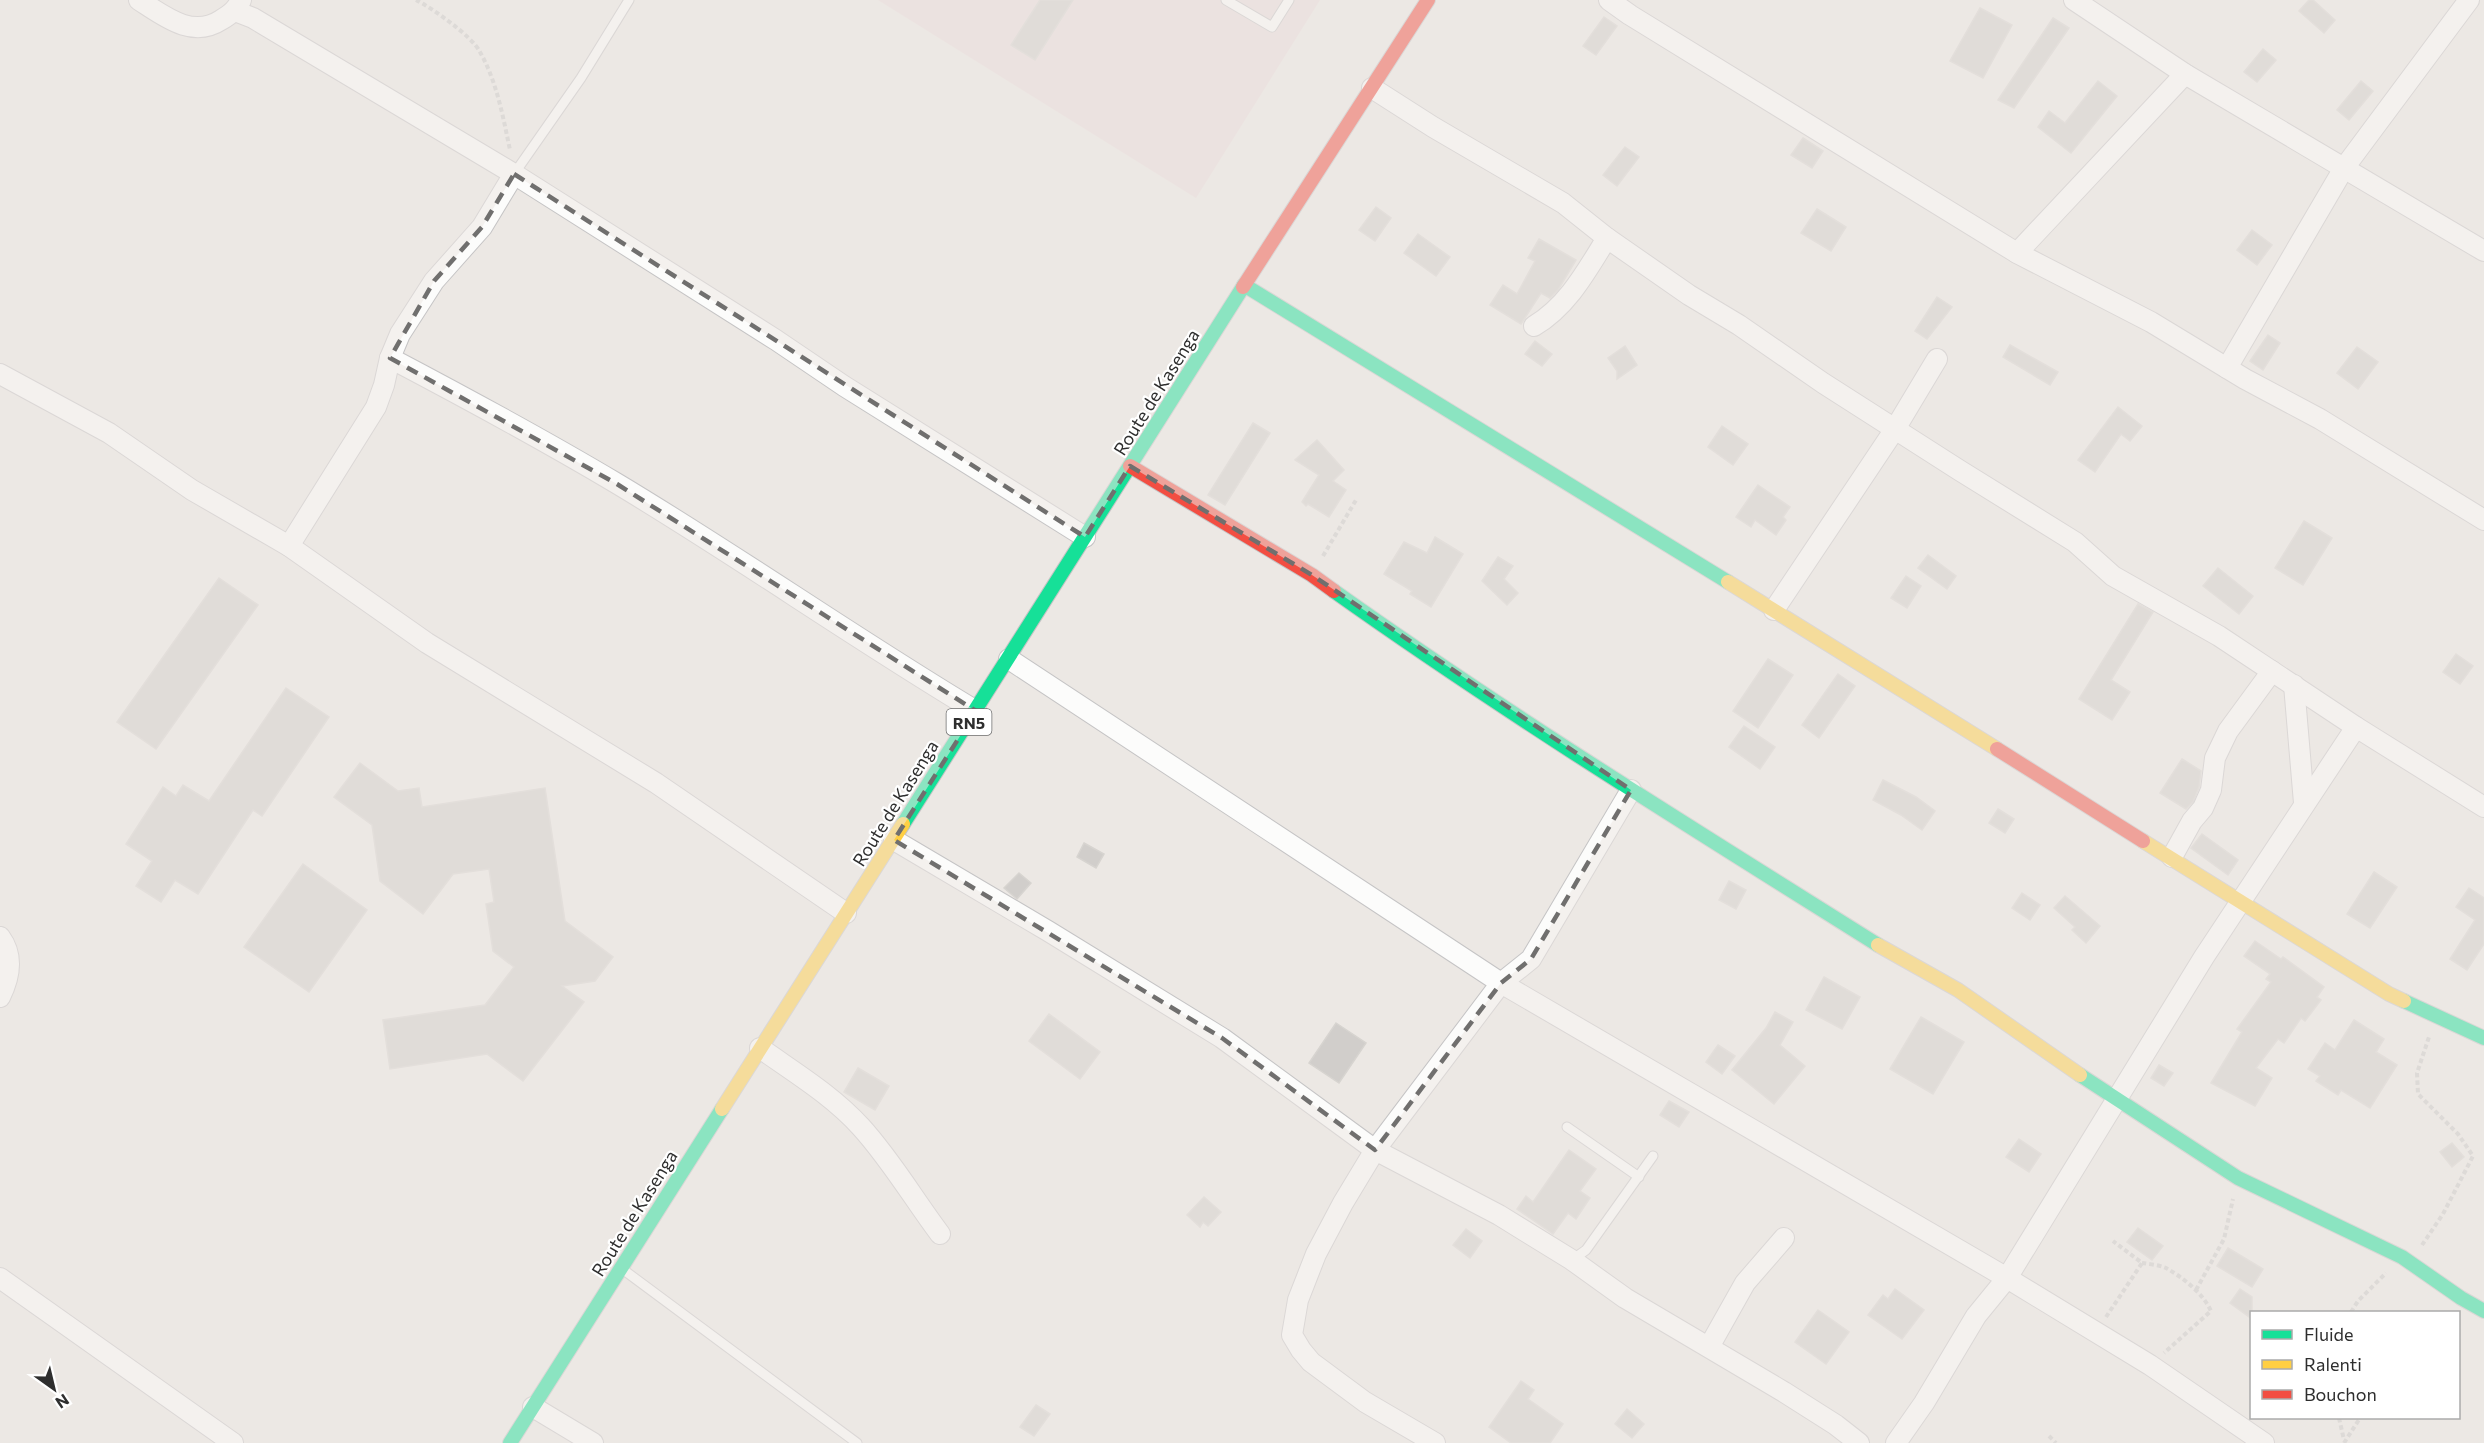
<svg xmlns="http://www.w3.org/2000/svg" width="2484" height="1443" viewBox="0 0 2484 1443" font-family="Commissioner,sans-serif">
<rect width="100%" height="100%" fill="#ece8e4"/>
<path fill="#e9dcdb" d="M 878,0 L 1320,0 L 1196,198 Z"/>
<g fill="#d1cecb" stroke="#d7d4d0" stroke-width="1.5">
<path d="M 1040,0 L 1073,0 L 1035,60 L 1011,45 Z"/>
<path d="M 2309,0 L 2313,0 L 2335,20 L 2324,33 L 2299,11 Z"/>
<path d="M 1980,8 L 2012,25 L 1983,78 L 1950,61 Z"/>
<path d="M 1604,17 L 1617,26 L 1596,55 L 1583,46 Z"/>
<path d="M 2053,18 L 2069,28 L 2014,108 L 1998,100 Z"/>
<path d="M 2263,49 L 2276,60 L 2257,82 L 2244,72 Z"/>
<path d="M 2098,81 L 2117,96 L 2071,153 L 2038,127 L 2049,111 L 2065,123 Z"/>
<path d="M 2361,81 L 2373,91 L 2349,120 L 2337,110 Z"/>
<path d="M 1803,138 L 1823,151 L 1812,168 L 1791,155 Z"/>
<path d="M 1625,147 L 1639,157 L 1617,186 L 1603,175 Z"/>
<path d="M 1376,207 L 1391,218 L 1375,241 L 1359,230 Z"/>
<path d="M 1817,209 L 1846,227 L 1831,251 L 1801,233 Z"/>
<path d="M 2252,230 L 2272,245 L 2257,265 L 2237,250 Z"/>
<path d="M 1418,234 L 1450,257 L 1436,276 L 1404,253 Z"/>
<path d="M 1539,239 L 1576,260 L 1558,290 L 1550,298 L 1541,293 L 1521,324 L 1490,305 L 1503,285 L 1517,294 L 1535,261 L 1528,258 Z"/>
<path d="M 1937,297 L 1952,307 L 1927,339 L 1915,331 Z"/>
<path d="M 2268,335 L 2280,343 L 2263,370 L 2250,361 Z"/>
<path d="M 1535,341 L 1552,354 L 1542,366 L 1525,354 Z"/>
<path d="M 2010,345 L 2058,372 L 2050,385 L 2003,357 Z"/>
<path d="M 1625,346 L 1637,365 L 1617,379 L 1617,371 L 1608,358 Z"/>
<path d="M 2357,347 L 2378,362 L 2358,389 L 2337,373 Z"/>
<path d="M 2118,407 L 2142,426 L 2130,441 L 2121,434 L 2095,472 L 2078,460 Z"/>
<path d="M 1253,423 L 1270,433 L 1225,505 L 1208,495 Z"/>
<path d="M 1722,426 L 1748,444 L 1733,465 L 1708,447 Z"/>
<path d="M 1317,440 L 1344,470 L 1333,481 L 1346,490 L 1329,517 L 1308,504 L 1306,506 L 1302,502 L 1319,475 L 1295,460 Z"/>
<path d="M 1758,485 L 1790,507 L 1783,517 L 1786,520 L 1776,535 L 1755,520 L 1751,527 L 1736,517 Z"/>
<path d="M 2304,521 L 2332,538 L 2303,585 L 2275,568 Z"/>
<path d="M 1435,537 L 1463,554 L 1431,607 L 1410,594 L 1412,591 L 1384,574 L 1404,542 L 1427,553 Z"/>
<path d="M 1928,555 L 1956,576 L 1947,589 L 1918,568 Z"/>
<path d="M 1498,557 L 1513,566 L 1504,579 L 1518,593 L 1507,605 L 1482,581 Z"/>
<path d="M 2218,568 L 2253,596 L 2239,614 L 2203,586 Z"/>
<path d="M 1906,576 L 1921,586 L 1907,608 L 1891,598 Z"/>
<path d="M 219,578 L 258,605 L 156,749 L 117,722 Z"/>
<path d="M 2138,604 L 2153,612 L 2111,680 L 2130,692 L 2112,720 L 2079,699 Z"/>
<path d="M 2456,654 L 2473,666 L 2460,684 L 2443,672 Z"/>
<path d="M 1768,659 L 1793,675 L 1758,728 L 1733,711 Z"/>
<path d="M 1838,674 L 1855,686 L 1819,738 L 1802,725 Z"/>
<path d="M 286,688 L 329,717 L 262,816 L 253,810 L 198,894 L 175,880 L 161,902 L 136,886 L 152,861 L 126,844 L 163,787 L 176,796 L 183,785 L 209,801 Z"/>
<path d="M 1744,726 L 1775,747 L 1760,769 L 1729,747 Z"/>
<path d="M 2182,759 L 2201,771 L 2199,787 L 2193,802 L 2186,809 L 2160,793 Z"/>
<path d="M 360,763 L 398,791 L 419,788 L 422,807 L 545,788 L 565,921 L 613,957 L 595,981 L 562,986 L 584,1002 L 523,1081 L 487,1054 L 390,1069 L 383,1020 L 485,1005 L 514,967 L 493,951 L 486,904 L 494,902 L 489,869 L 453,874 L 423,914 L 380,881 L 372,825 L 334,797 Z"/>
<path d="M 1883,780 L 1916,797 L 1935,811 L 1922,830 L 1901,815 L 1873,800 Z"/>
<path d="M 1998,809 L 2014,819 L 2005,833 L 1989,823 Z"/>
<path d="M 2202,834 L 2238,860 L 2228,875 L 2191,848 Z"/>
<path d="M 1084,843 L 1104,854 L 1096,868 L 1077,857 Z"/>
<path d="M 303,864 L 367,910 L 309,992 L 244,947 Z"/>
<path d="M 2374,872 L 2397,887 L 2370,928 L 2347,914 Z"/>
<path d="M 1019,873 L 1031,883 L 1017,899 L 1004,888 Z"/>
<path d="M 1729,881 L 1746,890 L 1736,909 L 1719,900 Z"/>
<path d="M 2469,888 L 2484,898 L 2484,944 L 2467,970 L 2450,959 L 2475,920 L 2456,907 Z"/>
<path d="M 2022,893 L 2040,905 L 2030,920 L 2012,908 Z"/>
<path d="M 2065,896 L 2100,926 L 2086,943 L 2072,930 L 2075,927 L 2054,908 Z"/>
<path d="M 2255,941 L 2281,959 L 2283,957 L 2324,987 L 2317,997 L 2321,1000 L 2305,1021 L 2301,1018 L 2284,1043 L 2278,1039 L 2256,1068 L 2272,1078 L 2255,1106 L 2211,1083 L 2242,1032 L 2237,1029 L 2271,982 L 2266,979 L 2270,974 L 2244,956 Z"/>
<path d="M 1824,977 L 1860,997 L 1842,1029 L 1806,1010 Z"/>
<path d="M 1775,1012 L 1793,1022 L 1780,1045 L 1805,1066 L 1774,1104 L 1732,1070 L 1766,1028 Z"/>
<path d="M 1049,1014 L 1100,1052 L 1080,1079 L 1029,1041 Z"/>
<path d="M 1921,1017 L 1964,1042 L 1933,1094 L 1890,1069 Z"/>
<path d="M 2354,1020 L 2384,1039 L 2376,1052 L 2397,1065 L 2370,1108 L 2341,1090 L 2338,1095 L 2316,1081 L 2320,1076 L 2308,1069 L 2325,1043 L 2335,1050 Z"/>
<path d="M 1336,1023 L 1366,1043 L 1339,1083 L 1309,1063 Z"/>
<path d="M 1718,1045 L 1735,1056 L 1722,1074 L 1706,1062 Z"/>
<path d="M 2159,1065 L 2173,1073 L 2164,1086 L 2151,1078 Z"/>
<path d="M 858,1068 L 889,1086 L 875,1110 L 844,1092 Z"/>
<path d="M 1669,1101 L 1689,1112 L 1679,1127 L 1660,1115 Z"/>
<path d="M 2019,1139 L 2041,1154 L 2029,1172 L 2006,1157 Z"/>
<path d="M 2452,1143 L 2464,1157 L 2452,1167 L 2440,1152 Z"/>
<path d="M 1569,1150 L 1596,1169 L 1580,1191 L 1590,1198 L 1576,1219 L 1568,1213 L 1553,1234 L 1517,1209 L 1526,1196 L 1533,1202 Z"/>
<path d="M 1204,1197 L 1221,1212 L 1208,1226 L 1203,1222 L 1200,1227 L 1187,1215 Z"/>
<path d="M 2138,1228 L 2163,1246 L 2152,1260 L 2127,1242 Z"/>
<path d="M 1466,1229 L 1482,1241 L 1470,1258 L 1453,1245 Z"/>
<path d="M 2228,1248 L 2263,1269 L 2252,1287 L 2217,1266 Z"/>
<path d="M 1895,1289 L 1924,1310 L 1902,1339 L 1868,1315 L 1883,1295 L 1888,1299 Z"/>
<path d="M 2240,1289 L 2252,1297 L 2252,1319 L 2230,1303 Z"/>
<path d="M 1818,1310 L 1849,1332 L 1826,1364 L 1795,1342 Z"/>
<path d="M 1521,1381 L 1534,1390 L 1528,1399 L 1563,1424 L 1550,1443 L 1511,1443 L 1489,1427 Z"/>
<path d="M 1036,1405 L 1050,1414 L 1034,1436 L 1020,1427 Z"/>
<path d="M 1627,1409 L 1644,1424 L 1632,1438 L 1615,1424 Z"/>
</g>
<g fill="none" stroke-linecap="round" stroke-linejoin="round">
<defs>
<g id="lane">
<path d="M 1226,0 L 1272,27 L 1289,0"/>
<path d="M 514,174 L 581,78 L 629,0"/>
<path d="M 1567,1127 L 1639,1177"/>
<path d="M 1572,1260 L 1586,1250 L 1653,1156"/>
<path d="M 625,1271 L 857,1443"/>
</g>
<g id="street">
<path d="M 139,0 C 164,16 192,39 221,20 C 231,14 236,10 241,0"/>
<path d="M 1609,0 L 1630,15 L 2017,253 L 2151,322 L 2245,379 L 2320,419 L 2484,520"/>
<path d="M 2074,0 L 2185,74 L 2484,251"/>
<path d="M 235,11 L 253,18 L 514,174 L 776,340 L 844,386 L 1085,537"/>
<path d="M 1372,88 L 1433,127 L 1563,203 L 1607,238 L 1689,295 L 1739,325 L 1823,383 L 1959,470 L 2075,542 L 2113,576 L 2219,636 L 2356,727 L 2484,807"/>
<path d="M 2017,253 L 2185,74"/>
<path d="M 1534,326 C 1568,306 1587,270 1607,238"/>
<path d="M 390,358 C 466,398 542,439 616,483 C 738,556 854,638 976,711"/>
<path d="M 2227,368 L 2344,168 L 2469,0"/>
<path d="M 0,374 L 109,433 L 192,490 L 289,546 L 427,643 L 656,783 L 846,913"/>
<path d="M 289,546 L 376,407 L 384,385 L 390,358 L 400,334 L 434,281 L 482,227 L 514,174"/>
<path d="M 1774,610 L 1895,429 L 1937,359"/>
<path d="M 1009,659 L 1501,983 L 2007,1278 L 1976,1316 L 1924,1403 L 1896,1443"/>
<path d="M 2294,685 L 2304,803"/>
<path d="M 894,840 L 1048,931 L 1222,1038 L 1375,1150 L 1499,1215 L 1572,1260 L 1625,1298 L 1784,1392 L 1836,1425 L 1859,1443"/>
<path d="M 2172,857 L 2192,821 L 2203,808 L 2211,790 L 2215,758 L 2228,731 L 2272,671"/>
<path d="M 0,937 C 14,956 10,977 0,997"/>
<path d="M 760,1048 C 795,1073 832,1095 861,1127 C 891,1160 913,1198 940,1234"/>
<path d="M 0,1278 L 233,1443"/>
<path d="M 1709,1347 L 1745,1283 L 1784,1238"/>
<path d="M 533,1407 L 593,1443"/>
<path d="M 1435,1443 L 1365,1402 L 1311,1362 L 1301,1350 L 1292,1335 L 1298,1300 L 1316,1254 L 1343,1203 L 1375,1150 L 1501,983 L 1531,959 L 1631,790"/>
<path d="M 2264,1443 L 2150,1365 L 2007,1278 L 2204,957 L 2356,727"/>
</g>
<g id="fast">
<path d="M 1244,285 L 1728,582"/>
<path d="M 1334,591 C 1510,716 1695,830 1878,945"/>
<path d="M 903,824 L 1243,287"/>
<path d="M 2404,1001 L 2484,1038"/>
<path d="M 2080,1075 L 2238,1178 L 2402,1257 L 2461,1298 L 2484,1311"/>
<path d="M 510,1443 L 722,1109"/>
</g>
<g id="slow">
<path d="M 1728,582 L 1997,749"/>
<path d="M 2143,841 L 2389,994 L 2404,1001"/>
<path d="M 1878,945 L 1958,990 L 2080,1075"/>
<path d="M 722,1109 L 903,824"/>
</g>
<g id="jam">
<path d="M 1243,287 L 1428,0"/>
<path d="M 1130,466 L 1312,575 L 1334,591"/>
<path d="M 1997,749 L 2143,841"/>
</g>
</defs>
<use href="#lane" stroke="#c5c4c5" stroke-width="11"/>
<use href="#street" stroke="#c5c4c5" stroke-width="22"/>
<use href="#fast" stroke="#c5c4c5" stroke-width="16"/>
<use href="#slow" stroke="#c5c4c5" stroke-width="16"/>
<use href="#jam" stroke="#c5c4c5" stroke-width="16"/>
<g stroke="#c9c9c8" stroke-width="4" stroke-dasharray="4.5 3" stroke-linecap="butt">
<path d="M 416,0 C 432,8 472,36 480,52 C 497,82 503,117 510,150"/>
<path d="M 1323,556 L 1356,500"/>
<path d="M 2422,1245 L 2443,1214 L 2473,1156 L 2458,1134 L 2418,1094 L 2417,1073 L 2429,1037"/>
<path d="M 2142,1263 C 2149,1264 2159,1265 2166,1268 C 2182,1277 2203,1293 2211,1311 L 2164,1353"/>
<path d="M 2196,1290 L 2224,1239 L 2233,1199"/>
<path d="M 2351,1312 L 2358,1301 L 2386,1273"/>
<path d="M 2106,1317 L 2142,1263 L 2113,1241"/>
<path d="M 2339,1418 L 2344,1440"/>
<path d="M 2049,1436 L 2056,1443"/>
<path d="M 2344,1443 L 2360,1418"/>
</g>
<use href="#lane" stroke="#fcfcfb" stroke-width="9"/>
<use href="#street" stroke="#fcfcfb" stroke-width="20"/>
<use href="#fast" stroke="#16e098" stroke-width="14"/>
<use href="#slow" stroke="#ffcf43" stroke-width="14"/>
<use href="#jam" stroke="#f24e42" stroke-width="14"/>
</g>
<path d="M0 0H2484V1443H0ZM 514,174 L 1085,537 L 1130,466 L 1312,575 L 1631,790 L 1531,959 L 1501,983 L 1375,1150 L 1222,1038 L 894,840 L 976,711 L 617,484 L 390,358 L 434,281 L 482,227 Z" fill="#ece8e4" fill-opacity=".55" fill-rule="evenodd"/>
<path fill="none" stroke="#706f6e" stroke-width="4.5" stroke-dasharray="12 8" stroke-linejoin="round" d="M 514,174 L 1085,537 L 1130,466 L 1312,575 L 1631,790 L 1531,959 L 1501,983 L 1375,1150 L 1222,1038 L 894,840 L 976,711 L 617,484 L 390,358 L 434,281 L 482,227 Z"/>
<g text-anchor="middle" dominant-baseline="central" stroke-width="4.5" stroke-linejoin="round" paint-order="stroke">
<rect fill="#fff" stroke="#6d6d6d" stroke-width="1.5" x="946.5" y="709" width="45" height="26" rx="4.5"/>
<g font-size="16" font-weight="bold" fill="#2e2e2e">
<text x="969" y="722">RN5</text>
</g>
<g font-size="18" fill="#2e2e2e" stroke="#fff">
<text transform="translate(1156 392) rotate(-58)">Route de Kasenga</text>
<text transform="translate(895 803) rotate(-58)">Route de Kasenga</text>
<text transform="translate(634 1213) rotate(-58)">Route de Kasenga</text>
</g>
</g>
<rect x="2250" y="1311" width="210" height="108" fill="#ffffff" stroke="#ababab" stroke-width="1.5"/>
<rect x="2262" y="1330" width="30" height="9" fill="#16e098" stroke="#ababab" stroke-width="1.5"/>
<text x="2304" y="1341" font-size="18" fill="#2e2e2e">Fluide</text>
<rect x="2262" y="1360" width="30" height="9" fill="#ffcf43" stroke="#ababab" stroke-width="1.5"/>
<text x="2304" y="1371" font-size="18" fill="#2e2e2e">Ralenti</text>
<rect x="2262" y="1390" width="30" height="9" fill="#f24e42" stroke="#ababab" stroke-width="1.5"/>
<text x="2304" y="1401" font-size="18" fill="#2e2e2e">Bouchon</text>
<g transform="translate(54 1389) rotate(146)" stroke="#ffffff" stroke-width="4.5" paint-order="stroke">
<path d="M0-4.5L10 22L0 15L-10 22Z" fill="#2e2e2e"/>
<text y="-9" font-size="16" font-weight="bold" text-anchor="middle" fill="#2e2e2e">N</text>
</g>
</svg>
